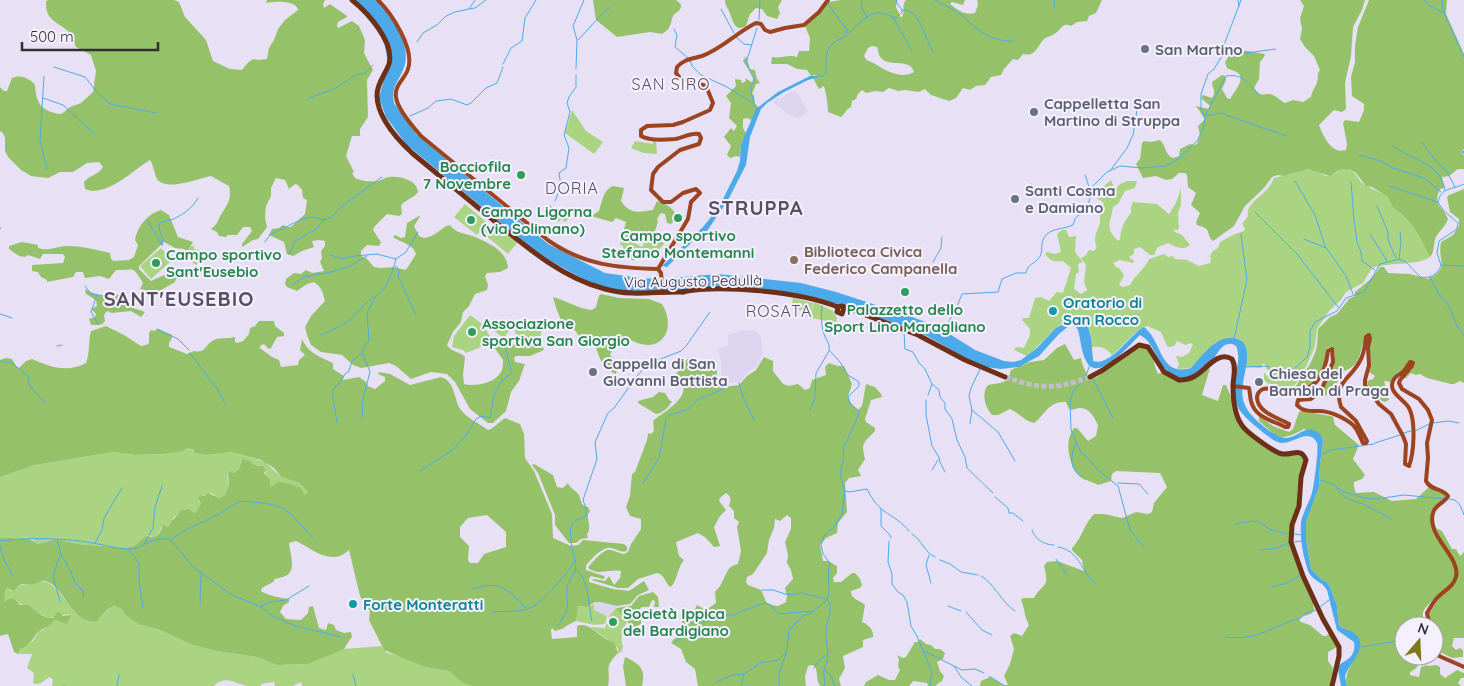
<svg xmlns="http://www.w3.org/2000/svg" width="1464" height="686" viewBox="0 0 1464 686" font-family="Quicksand,sans-serif">
<rect width="100%" height="100%" fill="#e8e1f6"/>
<g fill="#ddd4f0">
<path d="M 794,91 L 798,94 L 807,110 L 806,114 L 798,119 L 789,114 L 787,116 L 787,113 L 773,102 L 778,98 L 779,99 Z"/>
<path d="M 755,330 L 761,337 L 763,354 L 757,366 L 746,374 L 741,381 L 725,384 L 721,373 L 721,360 L 718,352 L 719,348 L 728,345 L 728,335 L 739,331 Z"/>
<path d="M 595,602 L 600,602 L 617,606 L 608,616 L 594,610 Z"/>
</g>
<g fill="#aad482">
<path d="M 572,110 L 586,131 L 603,142 L 594,154 L 565,133 Z"/>
<path d="M 635,141 L 653,144 L 653,141 L 656,141 L 657,154 L 643,153 L 631,148 Z"/>
<path d="M 1302,169 L 1314,170 L 1326,176 L 1336,173 L 1341,169 C 1361,170 1354,180 1367,186 C 1374,190 1381,192 1389,197 L 1393,208 C 1412,219 1420,238 1430,257 C 1418,266 1388,262 1372,268 L 1363,283 L 1346,292 L 1340,301 L 1329,311 L 1317,329 L 1315,346 L 1307,365 L 1295,385 C 1282,388 1273,387 1264,381 L 1264,372 L 1267,376 L 1270,373 L 1266,368 L 1265,364 L 1262,364 L 1262,368 L 1245,367 L 1246,362 L 1243,342 L 1216,343 L 1191,368 L 1177,369 L 1179,364 L 1176,356 L 1182,357 L 1189,353 L 1193,344 L 1191,343 L 1185,345 L 1177,341 L 1174,346 L 1169,347 L 1167,346 L 1161,332 L 1147,326 C 1134,330 1124,346 1112,355 C 1107,348 1100,346 1091,347 L 1090,332 L 1081,320 C 1078,320 1073,319 1069,320 C 1059,322 1038,348 1027,356 L 1014,350 L 1016,347 L 1024,348 L 1030,335 L 1030,329 L 1022,320 L 1023,318 L 1029,318 L 1035,298 L 1041,297 L 1049,301 L 1057,292 L 1063,293 L 1071,268 L 1063,261 C 1052,262 1051,261 1045,254 L 1047,252 L 1055,254 L 1061,252 L 1057,234 L 1062,230 L 1066,230 L 1069,237 L 1076,236 L 1075,252 L 1083,262 L 1078,264 L 1079,272 L 1076,274 L 1074,289 L 1081,294 L 1087,290 L 1084,282 L 1086,265 L 1081,258 L 1086,255 L 1089,250 L 1094,251 C 1099,246 1095,246 1095,240 C 1096,227 1103,227 1099,211 L 1104,203 L 1097,198 L 1094,193 L 1096,190 L 1104,186 L 1111,180 L 1115,190 L 1120,184 L 1127,181 L 1137,181 L 1135,188 L 1125,191 L 1118,204 L 1113,207 C 1111,223 1104,227 1118,241 L 1120,239 C 1121,228 1124,221 1131,213 L 1131,207 L 1133,202 L 1157,204 L 1169,214 L 1176,203 L 1181,188 L 1181,204 L 1178,213 L 1179,227 L 1178,230 L 1173,230 L 1175,232 L 1182,235 L 1190,245 C 1183,251 1175,247 1168,243 C 1161,247 1156,245 1155,255 L 1150,255 L 1140,247 L 1134,249 L 1134,254 L 1129,257 L 1134,261 L 1133,263 L 1120,260 L 1113,263 L 1116,267 L 1119,268 L 1124,275 L 1119,285 L 1123,287 L 1130,285 C 1135,275 1146,268 1149,259 L 1164,254 L 1168,257 L 1173,256 L 1175,259 L 1187,260 L 1199,266 L 1210,263 L 1211,260 L 1210,256 L 1213,251 L 1218,248 L 1220,242 L 1235,234 L 1244,231 L 1245,229 L 1242,224 L 1248,216 C 1245,206 1259,198 1265,191 C 1269,188 1272,182 1274,178 L 1296,173 Z"/>
<path d="M 1031,183 L 1042,192 L 1029,194 L 1025,191 Z"/>
<path d="M 465,204 L 492,227 L 484,236 L 480,233 L 486,224 L 477,235 L 454,217 Z"/>
<path d="M 554,210 L 569,217 L 566,222 L 561,219 L 559,222 L 550,217 Z"/>
<path d="M 496,224 L 518,242 L 508,254 L 486,236 Z"/>
<path d="M 624,229 L 636,233 L 632,241 L 642,247 L 646,240 L 663,245 L 653,257 L 650,254 L 638,253 L 634,261 L 622,256 L 623,246 L 620,245 Z"/>
<path d="M 191,246 L 194,246 L 194,249 L 203,251 L 207,259 L 203,262 L 199,260 L 196,265 L 184,257 Z"/>
<path d="M 161,248 L 172,260 L 151,279 L 140,266 Z"/>
<path d="M 793,298 L 813,303 L 811,312 L 791,308 Z"/>
<path d="M 814,302 L 833,311 L 837,318 L 836,323 C 826,320 815,320 805,315 L 811,315 Z"/>
<path d="M 470,315 L 482,324 L 492,339 L 491,343 L 466,353 L 463,350 L 452,347 L 454,336 Z"/>
<path d="M 496,319 L 510,329 L 504,338 L 490,328 Z"/>
<path d="M 532,321 L 541,323 L 541,344 L 527,349 L 519,344 L 514,328 Z"/>
<path d="M 187,448 L 208,455 L 231,452 L 265,462 L 281,477 L 299,483 L 308,492 L 305,496 L 298,486 L 292,486 L 279,482 L 274,487 L 270,487 C 270,478 264,473 261,465 L 255,465 C 251,462 246,460 241,461 L 239,469 L 235,473 L 230,472 L 227,475 L 229,485 L 225,495 L 219,498 L 211,493 L 202,496 L 198,500 L 201,504 L 195,513 C 192,512 190,510 187,509 C 180,508 170,522 168,527 L 165,524 L 161,528 L 158,535 L 154,537 L 148,535 L 134,546 L 125,548 L 78,544 L 56,539 L 38,544 L 32,539 L 25,537 L 17,540 L 0,539 L 0,477 L 35,465 L 113,452 L 135,455 L 164,454 Z"/>
<path d="M 42,581 C 65,584 68,620 92,621 C 103,622 105,606 117,606 L 140,625 L 158,629 L 190,644 L 216,651 L 257,657 L 277,665 L 308,664 L 344,649 L 381,646 L 387,653 L 401,656 L 425,667 L 449,671 L 458,678 L 475,686 L 302,686 L 301,682 L 293,686 L 275,686 L 274,682 L 261,684 L 261,686 C 257,686 252,686 248,686 C 235,684 226,674 214,686 L 52,686 L 53,679 L 49,677 C 44,681 39,686 33,683 L 34,673 L 27,668 L 32,654 L 18,654 L 20,649 L 33,641 L 39,631 L 43,630 L 55,620 L 68,623 L 70,616 L 69,614 L 49,618 C 40,613 20,606 15,599 L 9,599 L 4,602 C 3,598 4,591 7,588 L 11,591 C 26,580 29,587 42,581 Z"/>
<path d="M 594,604 L 594,610 L 607,616 L 605,624 L 594,625 L 576,621 L 577,606 L 587,607 Z"/>
<path d="M 616,608 L 621,614 L 626,614 L 628,621 C 622,628 620,639 623,647 L 621,652 L 618,653 L 618,648 C 610,640 599,634 590,627 L 605,628 L 609,616 Z"/>
</g>
<g fill="#95c268" fill-rule="evenodd">
<path d="M 49,0 L 174,0 L 179,2 L 185,17 L 206,40 L 213,61 L 230,69 L 242,70 C 255,54 250,62 267,59 L 269,48 L 274,40 L 278,29 L 285,20 L 298,10 C 296,0 276,1 266,3 L 267,0 L 325,0 L 323,4 L 324,8 L 330,4 L 347,16 L 347,17 L 338,22 L 337,26 L 338,28 L 352,21 L 359,26 L 365,40 L 364,53 L 373,70 L 367,80 L 368,117 L 360,129 L 360,136 L 352,136 L 346,156 L 354,172 L 352,173 L 355,178 C 360,181 371,182 378,181 C 382,180 386,177 389,177 C 400,176 417,180 418,192 C 414,198 407,199 401,205 L 402,214 L 399,216 L 387,214 L 375,226 L 373,230 L 381,242 L 379,246 L 367,245 L 361,251 L 361,256 L 366,258 L 374,267 L 381,268 L 394,267 L 405,270 L 408,267 L 416,254 C 412,243 401,243 393,237 L 395,235 L 401,238 L 405,237 L 407,223 L 421,215 L 414,226 L 419,236 L 424,238 C 437,236 441,227 450,225 C 456,234 466,233 475,237 C 489,243 507,251 508,268 L 500,272 L 487,273 L 485,276 L 488,285 L 487,290 L 475,294 L 469,306 L 463,312 L 461,322 L 453,332 L 447,345 C 452,353 460,351 465,357 L 463,375 L 464,384 C 475,387 495,383 501,372 C 503,369 503,363 503,360 L 494,347 L 499,341 L 505,345 L 519,344 L 527,349 L 541,344 L 544,350 L 530,356 L 516,356 L 514,358 L 515,362 L 525,364 L 519,381 L 511,392 L 506,411 L 493,423 L 488,423 L 470,409 L 455,382 L 447,374 L 431,372 L 411,379 L 396,366 L 389,363 L 361,368 L 353,365 L 342,355 L 321,352 L 311,345 L 307,335 L 305,327 L 311,316 L 325,301 C 322,291 323,289 314,282 L 307,284 L 297,291 L 287,287 L 285,284 L 286,279 L 294,273 L 301,274 L 306,270 L 312,273 L 324,271 L 320,262 L 322,258 L 321,251 L 325,246 L 325,241 L 319,240 L 312,241 L 314,247 L 302,251 L 293,256 L 287,254 L 284,242 L 269,235 L 272,229 L 279,228 L 283,225 L 288,227 L 291,227 L 305,214 L 307,200 L 303,198 L 302,190 L 298,185 L 295,184 L 289,189 L 285,180 L 276,178 L 271,188 L 271,196 L 266,206 L 265,218 L 267,227 L 258,239 L 253,240 L 242,247 L 242,244 L 252,231 L 250,227 L 243,227 L 237,235 L 228,235 L 226,237 L 219,236 L 217,232 L 211,229 C 220,222 217,220 222,213 C 228,204 232,197 229,186 L 211,176 C 200,178 166,192 157,179 C 154,173 154,166 150,160 C 132,171 106,198 85,189 L 84,182 C 90,175 98,175 103,167 L 99,162 L 87,163 L 73,172 L 60,172 L 48,178 L 31,176 L 21,170 L 8,157 L 5,151 L 5,138 L 3,133 L 0,131 L 0,87 L 4,91 L 7,91 L 12,78 C 20,74 30,78 35,85 C 36,103 41,111 60,114 L 63,113 L 70,107 L 81,103 L 93,92 L 96,71 L 91,55 L 76,47 C 74,43 72,36 69,32 C 57,21 45,21 46,1 Z"/>
<path d="M 593,0 L 676,0 C 678,2 681,3 681,6 C 681,12 675,12 673,16 C 670,24 671,29 662,34 L 650,32 L 617,37 L 596,20 Z"/>
<path d="M 725,0 L 782,0 L 778,7 L 780,13 L 777,19 L 767,16 L 762,9 L 756,8 L 750,14 L 746,26 C 734,33 733,20 729,11 C 727,7 725,5 725,0 Z"/>
<path d="M 841,0 L 897,0 L 896,7 L 901,18 C 906,12 901,5 906,0 L 965,0 L 963,5 L 952,2 L 950,4 C 957,10 966,16 975,13 L 978,5 L 977,0 L 1102,0 L 1096,13 L 1089,16 L 1087,21 L 1077,22 L 1071,26 C 1064,23 1063,26 1058,31 C 1055,35 1049,36 1044,39 C 1040,43 1038,49 1034,52 C 1031,55 1027,55 1023,54 L 1018,60 L 1013,59 L 1004,69 L 1001,75 L 991,77 L 985,85 L 976,86 L 970,90 L 963,88 L 956,98 L 949,101 L 931,95 L 925,89 L 919,92 L 905,90 L 898,91 L 889,88 L 883,92 L 876,91 L 866,93 L 862,90 L 858,94 L 856,99 L 852,101 L 851,107 C 846,109 845,114 841,117 L 828,112 C 828,104 826,93 824,86 L 819,89 L 813,78 L 819,77 L 816,75 L 811,76 L 807,70 L 797,69 L 787,64 L 771,64 L 772,57 C 781,59 788,54 797,57 L 799,51 L 809,51 L 810,38 L 805,26 L 823,10 L 828,2 ZM 872,46 L 877,47 C 878,49 878,52 879,55 C 887,70 909,56 914,72 C 903,79 887,72 877,65 C 871,61 867,62 864,56 L 868,48 Z"/>
<path d="M 1300,0 L 1365,0 L 1362,10 L 1353,27 L 1351,56 L 1345,83 L 1346,109 L 1342,112 L 1334,110 L 1319,125 C 1323,136 1332,155 1346,150 L 1347,144 L 1343,123 L 1345,120 L 1359,122 L 1364,110 L 1364,104 L 1352,96 L 1351,77 L 1355,62 L 1355,46 L 1358,27 L 1369,0 L 1447,0 L 1446,14 L 1464,54 L 1464,149 L 1461,152 L 1464,155 L 1464,169 L 1458,169 L 1449,176 L 1442,177 L 1444,188 L 1440,189 C 1432,206 1443,206 1448,219 C 1445,227 1440,230 1436,237 C 1433,244 1435,251 1430,257 C 1420,238 1412,219 1393,208 L 1388,197 L 1372,187 L 1366,186 L 1356,173 L 1350,170 L 1341,169 L 1330,176 L 1308,169 L 1284,176 L 1278,175 L 1272,177 L 1264,188 L 1245,206 L 1234,226 L 1213,241 C 1204,232 1214,230 1197,225 L 1196,222 L 1200,213 L 1191,205 L 1196,193 L 1188,187 L 1187,175 L 1185,173 L 1179,173 L 1172,179 L 1166,180 L 1156,176 L 1143,178 L 1136,164 L 1140,159 L 1142,143 L 1144,141 L 1151,142 L 1160,140 C 1166,145 1165,156 1173,158 L 1179,156 L 1180,149 L 1190,144 L 1194,145 L 1197,144 L 1200,135 L 1198,126 L 1205,119 L 1196,106 L 1209,109 L 1210,106 L 1201,98 L 1203,95 L 1212,98 C 1217,91 1212,89 1212,82 L 1222,75 L 1225,76 L 1226,80 L 1222,89 L 1227,98 L 1230,99 C 1233,93 1246,80 1238,73 C 1236,71 1230,70 1227,68 L 1225,62 L 1230,54 L 1235,49 L 1265,54 L 1264,57 L 1260,62 L 1259,79 L 1254,88 C 1262,100 1265,91 1273,95 C 1277,97 1281,101 1285,103 L 1293,100 L 1303,102 L 1311,97 C 1312,90 1316,87 1317,82 C 1319,77 1316,75 1320,70 L 1314,56 L 1305,47 L 1300,39 L 1302,29 L 1300,18 L 1304,6 Z"/>
<path d="M 746,56 L 750,69 L 755,70 L 757,79 L 760,83 L 756,84 L 752,94 L 754,95 L 755,104 L 759,108 L 751,120 L 747,118 L 743,119 L 743,128 L 746,133 L 741,144 L 740,157 L 736,156 L 730,158 L 727,155 L 731,146 L 724,137 L 731,128 L 734,131 L 737,126 L 729,118 L 731,103 L 726,96 L 736,86 L 735,79 L 741,80 L 742,83 L 746,81 L 745,78 L 753,83 L 753,76 L 743,61 Z"/>
<path d="M 613,186 L 624,188 L 621,201 C 630,215 639,212 653,210 L 657,201 C 667,204 683,212 671,224 L 667,223 L 665,214 L 661,213 L 657,219 L 658,221 L 653,238 L 658,239 L 664,244 L 663,245 L 646,240 L 646,237 L 624,229 L 626,222 L 616,218 L 612,222 L 591,216 L 599,211 C 602,202 603,190 613,186 Z"/>
<path d="M 1464,189 L 1464,383 L 1460,381 L 1454,384 L 1451,384 L 1427,378 L 1420,374 L 1416,375 L 1411,373 L 1405,379 L 1404,378 L 1415,365 L 1413,361 L 1391,382 L 1384,381 L 1389,400 L 1385,402 C 1377,399 1368,391 1367,381 L 1373,379 L 1375,376 L 1369,372 C 1372,360 1368,349 1372,336 L 1369,334 C 1356,345 1367,363 1344,371 L 1344,374 L 1339,378 L 1336,386 L 1323,398 L 1318,397 C 1324,389 1325,383 1328,375 C 1332,365 1337,359 1333,348 L 1331,347 L 1327,349 C 1322,389 1306,394 1270,387 L 1286,389 L 1296,386 L 1310,364 L 1315,353 L 1317,346 L 1318,329 L 1330,317 L 1337,314 L 1349,299 L 1355,296 L 1355,292 C 1363,286 1375,276 1380,267 L 1384,267 L 1388,273 L 1410,274 L 1428,279 C 1451,267 1437,262 1441,242 L 1453,235 L 1459,226 L 1459,219 L 1450,212 L 1447,197 L 1449,195 Z"/>
<path d="M 161,210 L 169,215 L 178,237 L 193,242 L 187,252 L 184,249 L 175,248 L 164,242 L 139,266 L 139,269 L 151,281 L 171,272 L 182,278 L 176,279 L 175,282 L 156,293 L 154,295 L 155,303 L 149,304 L 149,295 L 145,290 L 140,289 L 143,283 C 131,264 136,271 116,270 L 109,279 L 100,276 L 85,278 L 83,272 L 76,272 L 73,277 L 47,282 L 47,280 L 41,277 L 38,272 L 32,271 L 32,265 L 63,263 L 65,257 L 63,254 L 43,254 L 40,259 L 28,255 L 25,257 L 19,256 L 9,249 L 9,246 L 22,242 L 38,245 L 38,248 C 50,252 58,245 69,246 C 83,246 97,250 110,253 L 111,259 L 114,261 L 129,260 L 134,257 L 138,245 L 135,240 C 137,227 147,214 161,210 Z"/>
<path d="M 85,289 C 98,297 112,298 125,294 L 130,307 L 145,312 L 141,317 L 131,311 L 112,313 L 107,311 L 104,315 L 105,321 C 102,326 96,325 91,325 L 89,319 L 95,317 L 96,314 L 91,309 L 97,306 L 96,300 L 86,294 Z"/>
<path d="M 600,294 L 620,298 L 649,299 L 662,304 C 678,330 660,356 631,340 L 612,350 L 610,355 L 618,364 L 616,374 L 613,373 L 601,361 L 595,346 L 586,344 L 585,339 C 576,336 579,333 573,329 C 572,328 566,327 565,326 C 561,323 554,302 553,297 C 566,300 578,309 592,310 L 596,307 L 598,299 Z"/>
<path d="M 259,321 L 274,321 L 275,326 L 284,333 L 284,336 L 277,337 L 271,348 L 269,349 L 264,344 L 260,346 L 260,348 L 272,357 L 279,360 L 281,367 L 298,365 L 299,360 L 305,355 L 300,350 L 302,339 C 308,353 320,357 333,363 L 333,369 L 344,376 L 343,380 L 359,377 L 366,382 L 368,386 L 375,389 L 385,381 L 385,377 L 378,374 L 379,372 L 390,374 L 410,385 L 441,377 C 454,381 454,396 459,407 C 464,417 479,423 488,430 L 491,429 L 505,418 L 520,424 L 524,434 L 525,458 L 534,471 L 552,514 L 553,538 L 571,546 L 578,545 L 583,540 L 624,544 L 627,547 L 627,551 C 620,553 617,549 611,548 C 603,546 590,560 586,566 L 586,570 L 604,576 L 605,578 L 603,579 L 591,576 L 589,579 L 589,582 L 613,589 L 629,591 L 644,581 L 649,590 L 638,595 L 630,604 L 617,606 L 600,602 L 595,602 L 587,607 L 578,606 L 576,621 L 568,625 L 562,629 L 555,631 L 552,628 L 551,630 L 552,639 L 577,637 L 577,626 C 587,622 595,632 603,637 C 607,640 611,641 615,644 L 618,653 C 603,668 611,669 608,686 L 473,686 L 463,683 L 449,671 L 425,667 L 384,650 L 369,620 L 370,611 L 360,596 L 349,550 C 331,567 313,549 296,541 L 289,543 C 290,554 298,573 283,577 C 280,578 278,578 275,579 L 273,582 L 262,588 L 261,591 C 266,595 281,598 289,599 L 289,602 L 283,606 L 280,612 L 286,619 L 301,620 L 308,613 L 309,607 L 313,606 L 319,628 L 326,630 L 328,623 L 334,625 L 336,630 L 344,633 L 351,632 L 352,637 L 349,641 L 344,649 L 340,651 L 308,664 L 277,665 L 257,657 L 216,651 L 190,644 L 158,629 L 140,625 L 126,615 L 120,608 L 114,606 L 108,609 L 97,621 C 70,625 66,586 45,581 C 41,580 38,584 34,584 C 20,585 24,581 13,591 L 7,588 L 5,591 L 4,602 L 8,599 L 15,599 L 20,605 L 29,605 C 34,611 46,619 53,618 L 57,612 L 61,613 L 62,616 L 70,615 L 70,618 L 67,624 L 55,620 C 50,627 41,629 38,632 C 33,639 29,646 20,649 L 18,654 L 14,652 L 8,634 L 0,636 L 0,538 L 13,538 L 17,540 C 26,535 30,539 38,544 L 56,539 L 78,544 L 125,548 L 134,546 L 146,536 C 148,536 150,537 153,537 C 160,537 161,527 164,524 L 168,527 L 172,520 L 174,519 L 181,510 L 188,509 L 195,513 L 201,504 L 198,498 L 200,495 L 204,496 L 208,493 L 219,498 L 225,495 L 229,485 L 228,474 L 230,471 L 234,473 L 239,469 L 242,459 L 249,461 L 255,465 L 263,466 L 265,470 L 264,473 L 270,480 L 270,487 C 273,486 275,484 278,482 C 281,481 294,486 300,487 L 305,495 L 308,492 L 299,483 L 281,477 L 274,468 L 261,460 L 231,452 L 208,455 L 195,453 L 194,450 L 187,448 L 183,451 L 164,454 L 135,455 L 113,452 L 35,465 L 0,477 L 0,360 L 6,358 L 12,359 L 18,369 L 26,361 L 32,359 C 50,367 67,373 86,363 C 90,353 88,342 91,331 L 106,326 L 124,335 L 141,346 L 146,345 L 149,343 L 149,333 L 151,330 L 154,331 L 158,329 L 172,335 L 172,338 L 169,343 L 169,347 L 187,354 L 194,351 C 206,354 205,344 214,340 C 220,337 228,339 235,337 L 235,342 L 237,343 L 243,341 L 249,334 L 250,328 L 255,326 ZM 487,515 L 506,532 L 506,547 L 484,554 L 478,563 L 470,563 L 468,560 L 469,546 L 460,537 L 460,527 L 468,518 Z"/>
<path d="M 1065,344 L 1074,360 L 1081,358 C 1082,366 1086,371 1089,379 L 1097,377 L 1136,348 C 1153,343 1153,363 1158,374 L 1162,372 L 1165,375 L 1176,381 L 1210,368 L 1202,395 L 1218,401 L 1223,385 L 1226,385 L 1231,397 L 1238,423 L 1278,454 L 1298,454 L 1304,459 L 1298,479 L 1297,505 L 1289,533 L 1313,602 L 1314,610 C 1311,617 1303,614 1299,619 L 1301,622 L 1310,625 L 1323,636 L 1326,636 L 1329,634 L 1337,647 L 1328,652 L 1328,661 L 1333,668 L 1330,686 L 980,686 L 981,681 L 990,677 L 1003,685 L 1008,685 L 1004,676 L 1010,664 L 1014,649 L 1010,636 L 1014,633 L 1022,636 L 1029,625 C 1024,616 1025,609 1021,600 L 1023,598 L 1034,598 C 1043,582 1050,589 1044,566 L 1047,562 L 1057,561 L 1084,571 L 1082,560 L 1072,550 L 1072,548 C 1082,538 1084,524 1094,514 L 1104,514 L 1122,518 L 1136,512 L 1148,514 L 1152,512 L 1154,503 L 1167,487 L 1160,473 L 1116,471 L 1112,474 L 1111,481 L 1098,485 C 1093,482 1088,481 1083,479 C 1069,469 1063,442 1074,428 L 1077,428 L 1088,441 L 1096,436 L 1098,425 C 1094,417 1090,409 1081,408 C 1075,408 1074,411 1069,409 L 1066,402 C 1048,401 1046,414 1034,423 C 1025,421 1019,413 1010,409 L 998,415 L 992,415 C 985,407 981,394 988,385 L 1000,383 L 1008,380 L 1011,370 L 1030,362 L 1044,360 L 1057,348 Z"/>
<path d="M 764,357 L 773,361 L 773,371 L 783,384 L 789,386 L 798,384 L 805,390 L 810,388 L 812,380 L 826,375 L 825,367 L 829,363 L 838,366 L 844,366 L 852,384 L 848,397 L 851,403 L 858,410 L 862,406 L 866,384 L 875,387 L 881,394 L 882,397 L 871,400 L 865,419 L 866,422 L 875,428 L 875,431 C 863,444 861,442 865,459 L 858,470 L 861,476 L 849,478 L 845,483 L 847,512 L 838,523 L 837,533 L 826,538 L 820,545 L 823,561 L 828,561 L 837,566 L 837,573 L 833,578 L 834,582 L 841,582 L 852,573 L 855,573 L 860,579 L 862,585 L 860,588 L 851,591 C 851,600 860,600 865,605 L 862,622 C 868,624 874,630 873,637 L 863,640 L 863,647 L 843,656 L 845,668 L 839,679 L 841,686 L 820,686 C 816,680 818,673 815,666 L 812,665 L 808,666 L 805,677 L 806,686 L 698,686 L 695,669 L 686,662 L 681,649 L 671,643 L 674,639 L 680,636 L 682,630 L 682,620 L 684,618 L 691,618 C 694,614 694,609 697,605 L 706,610 L 716,603 L 715,592 C 717,589 721,586 722,582 C 727,573 727,566 738,564 L 741,551 L 737,527 L 739,522 L 734,518 L 734,511 L 729,506 C 730,500 733,498 726,493 L 720,498 L 719,501 L 726,510 L 720,516 L 714,527 L 720,546 L 714,547 L 706,538 L 698,533 L 676,542 L 679,556 L 684,560 C 677,568 678,579 671,587 C 665,585 666,575 657,573 L 638,579 L 628,588 L 618,588 L 592,580 L 594,579 L 605,581 L 609,576 L 614,585 L 620,578 L 621,571 C 609,569 598,576 588,568 C 591,563 601,552 607,550 C 612,549 619,554 624,554 L 628,552 L 631,544 L 641,529 L 641,519 L 630,516 L 626,507 L 630,496 L 632,474 L 635,472 L 647,440 L 648,434 L 648,433 L 651,434 L 654,431 L 653,421 C 662,413 687,400 683,386 L 674,388 C 665,382 673,376 678,372 L 680,365 L 689,358 L 694,359 L 698,364 L 702,364 L 708,368 L 716,366 L 717,374 L 713,383 L 723,387 L 739,385 L 747,376 L 756,370 ZM 787,515 L 791,518 L 791,529 L 785,542 L 788,555 L 787,563 L 791,570 L 793,579 L 785,588 L 787,596 L 786,602 L 778,606 C 763,604 767,601 761,590 L 748,585 L 746,582 L 747,577 L 753,574 L 767,553 L 769,540 L 774,528 L 775,519 L 780,521 Z"/>
<path d="M 659,392 L 665,393 L 670,401 L 672,401 C 669,407 663,413 656,414 L 638,403 L 638,401 L 653,397 Z"/>
<path d="M 1301,411 L 1331,416 L 1333,417 L 1335,425 L 1359,445 L 1353,459 L 1365,475 L 1362,479 L 1354,482 L 1354,487 L 1356,493 L 1374,492 L 1392,501 L 1416,499 L 1429,487 C 1434,492 1442,491 1447,496 L 1433,509 C 1433,515 1431,523 1433,528 C 1438,540 1460,565 1455,578 C 1450,589 1420,606 1423,616 C 1423,620 1427,624 1429,626 L 1404,626 L 1404,656 L 1427,656 L 1420,660 C 1419,666 1415,670 1410,672 L 1410,675 L 1419,677 L 1421,667 L 1427,665 L 1428,666 L 1436,665 L 1440,667 L 1440,674 L 1445,678 L 1457,670 L 1464,673 L 1464,678 L 1461,678 L 1458,683 L 1461,686 L 1347,686 C 1343,671 1355,662 1360,648 L 1348,630 L 1339,626 L 1337,606 L 1331,589 L 1327,582 L 1321,579 L 1311,569 L 1306,539 L 1306,522 L 1319,487 L 1320,464 L 1323,441 L 1322,436 L 1304,429 C 1279,442 1280,439 1259,421 L 1259,416 L 1273,426 L 1289,432 L 1293,429 L 1299,412 Z"/>
<path d="M 534,464 L 553,475 L 557,487 L 563,488 L 568,483 C 570,489 576,490 579,495 C 582,501 580,506 588,507 L 590,511 L 588,514 C 587,521 592,528 587,534 L 588,538 L 581,539 L 576,543 L 569,543 L 555,525 L 555,515 L 538,473 L 532,465 Z"/>
<path d="M 1436,528 L 1442,531 L 1452,549 L 1456,549 L 1460,556 L 1464,552 L 1464,638 L 1454,638 L 1452,646 L 1456,650 L 1460,648 L 1463,650 L 1463,657 L 1452,658 L 1442,653 L 1440,654 L 1437,632 L 1429,620 L 1428,615 L 1441,596 L 1450,589 L 1458,573 L 1437,532 Z"/>
<path d="M 653,592 L 658,597 L 659,607 L 654,607 L 655,601 L 652,600 L 649,607 L 642,607 L 635,613 L 635,618 L 641,620 L 641,624 L 629,630 L 627,615 L 621,614 L 616,608 L 631,606 L 639,596 Z"/>
<path d="M 920,639 L 926,644 L 931,645 L 935,649 L 940,649 L 945,653 L 943,659 L 937,662 L 940,671 L 944,676 L 942,681 L 937,684 L 936,686 L 928,686 L 927,683 L 913,681 L 909,686 L 864,686 L 866,682 L 878,675 L 889,680 L 895,680 L 900,670 L 898,667 L 899,659 L 897,655 L 903,658 L 906,657 L 915,642 L 918,642 Z"/>
<path d="M 625,657 C 640,664 646,669 642,686 L 626,686 L 623,666 Z"/>
</g>
<g fill="#4caaea">
<path d="M 354,0 L 376,0 C 391,18 414,45 403,70 C 397,84 391,87 394,103 L 416,134 L 548,244 L 605,273 L 640,278 L 659,279 L 718,274 L 801,283 L 836,292 L 910,316 L 940,328 L 975,350 L 1004,361 L 1013,362 L 1021,360 L 1037,348 L 1056,328 L 1074,318 C 1093,319 1091,344 1093,358 L 1093,361 C 1111,367 1130,334 1144,327 C 1163,342 1159,377 1191,368 C 1204,354 1221,328 1243,342 C 1256,360 1233,388 1247,409 C 1252,418 1276,439 1287,438 C 1301,436 1307,421 1322,436 L 1323,441 L 1320,464 L 1319,487 L 1306,522 L 1306,539 L 1311,569 L 1321,579 L 1327,582 L 1331,589 L 1337,606 L 1339,626 C 1344,629 1350,630 1354,633 C 1371,647 1349,663 1345,676 L 1347,686 L 1341,686 L 1338,669 L 1340,664 C 1349,659 1356,655 1354,642 L 1337,630 L 1327,590 C 1320,578 1310,583 1306,564 C 1302,551 1300,536 1301,522 C 1303,512 1309,503 1312,493 C 1314,486 1319,449 1317,443 C 1315,439 1313,437 1308,436 C 1299,436 1291,443 1282,443 C 1274,442 1265,434 1259,429 C 1235,409 1232,404 1236,372 C 1238,362 1240,356 1236,346 C 1234,345 1232,343 1229,344 C 1221,344 1218,354 1213,359 C 1204,368 1189,382 1176,377 C 1157,370 1157,344 1140,335 C 1131,343 1101,381 1088,364 C 1081,354 1081,340 1078,330 L 1076,327 L 1070,325 L 1059,334 L 1039,356 L 1019,367 L 1001,369 L 985,367 L 962,356 L 927,336 L 903,326 L 822,299 L 711,288 L 642,293 L 604,288 L 583,279 L 540,255 L 406,144 L 386,117 L 379,98 L 384,78 L 389,68 L 383,34 Z"/>
<path d="M 810,76 L 819,76 L 819,77 L 808,80 L 784,92 L 767,103 L 761,109 L 750,137 L 746,165 L 728,200 L 707,231 L 696,238 L 667,267 L 662,266 L 703,227 L 719,207 L 737,171 L 740,161 L 741,144 L 756,109 L 778,92 Z"/>
</g>
<g fill="none" stroke-linecap="round" stroke-linejoin="round">
<g stroke="#4caaea" stroke-width="1">
<path d="M 861,0 L 862,9 L 867,17"/>
<path d="M 935,0 C 942,6 952,7 959,13 C 977,29 987,41 1013,41"/>
<path d="M 1054,0 L 1055,8"/>
<path d="M 1238,0 L 1239,7"/>
<path d="M 1424,0 L 1428,5 L 1444,13"/>
<path d="M 1442,0 L 1443,10 L 1464,57"/>
<path d="M 828,4 L 847,30 L 846,33"/>
<path d="M 469,9 L 475,8 L 486,0"/>
<path d="M 721,9 L 734,33"/>
<path d="M 902,10 C 920,8 925,39 933,52"/>
<path d="M 893,17 L 912,51"/>
<path d="M 759,20 L 760,0"/>
<path d="M 757,28 L 746,63 L 754,79 L 751,87 L 751,93 L 757,111"/>
<path d="M 674,29 L 677,35 L 675,47 L 688,58"/>
<path d="M 736,37 L 744,44 L 751,45"/>
<path d="M 578,40 C 589,29 598,17 610,7"/>
<path d="M 417,42 L 423,33 L 437,25 L 446,16 L 455,12 L 469,9 L 475,0"/>
<path d="M 1223,56 L 1276,49"/>
<path d="M 690,60 L 692,66 L 701,75 L 727,87 L 753,103"/>
<path d="M 503,64 L 511,48 L 522,41 L 525,18 L 536,0"/>
<path d="M 54,67 L 85,77 L 96,91 L 110,104 L 156,113"/>
<path d="M 576,69 L 577,40 L 573,26 L 584,0"/>
<path d="M 44,76 L 40,141 L 47,169"/>
<path d="M 818,76 L 823,76 L 826,72 C 826,64 825,55 829,48 C 832,42 839,40 844,37 C 855,29 863,16 877,13 C 882,12 890,16 896,18 L 902,12 L 902,10 L 896,2 L 897,0"/>
<path d="M 43,98 L 63,105 L 93,133"/>
<path d="M 309,98 L 334,89 L 358,74 L 365,73 L 373,65"/>
<path d="M 410,116 L 428,108 L 436,101 L 451,99 L 467,105 L 471,103 L 486,88 L 497,83 L 503,67"/>
<path d="M 1205,116 L 1226,76 C 1244,73 1248,85 1259,94"/>
<path d="M 1206,116 L 1220,113 L 1226,115 L 1286,136"/>
<path d="M 1421,142 L 1437,162 L 1446,170 L 1455,187"/>
<path d="M 1393,146 C 1413,161 1440,162 1445,190"/>
<path d="M 1359,155 L 1381,161 L 1393,168 L 1424,178 L 1441,192"/>
<path d="M 1110,171 L 1127,148 L 1133,135 L 1139,97"/>
<path d="M 1295,181 L 1315,215 L 1325,246 L 1346,276 L 1353,294"/>
<path d="M 1351,182 L 1354,220 L 1357,242 L 1361,252 L 1362,261 L 1375,270"/>
<path d="M 1389,186 L 1438,202"/>
<path d="M 1089,190 L 1107,172 L 1120,166 L 1142,168 L 1165,166 L 1177,160 L 1197,141 L 1203,129 L 1205,119 L 1201,109 L 1201,94 L 1208,74 L 1214,69 L 1222,56 L 1224,45 L 1241,0"/>
<path d="M 555,201 L 561,186 L 559,173 L 566,168 L 569,148 L 564,135 L 570,112 L 567,103 L 569,97 L 576,87 L 576,75"/>
<path d="M 1377,206 L 1388,232 L 1388,240 L 1396,258"/>
<path d="M 549,212 L 551,206"/>
<path d="M 1255,212 L 1297,254 L 1338,307"/>
<path d="M 147,220 L 162,245"/>
<path d="M 0,229 L 1,228"/>
<path d="M 1370,234 L 1387,261"/>
<path d="M 1304,239 L 1326,248"/>
<path d="M 265,242 L 270,235 L 302,219 L 312,217 L 323,220 L 332,217 L 341,207 L 382,177"/>
<path d="M 162,245 C 165,237 158,232 159,224 C 163,221 166,221 171,220 C 181,216 193,208 198,198"/>
<path d="M 289,254 L 295,241 L 316,229 L 325,219"/>
<path d="M 330,255 L 343,259 L 354,256 L 377,254 L 396,259 L 406,252 L 418,232"/>
<path d="M 1399,259 L 1401,242 L 1400,232"/>
<path d="M 933,262 L 941,248 L 942,237"/>
<path d="M 1442,265 L 1464,266"/>
<path d="M 396,266 L 399,271 L 398,276 L 416,315"/>
<path d="M 1430,277 L 1438,293 L 1449,306 L 1457,326 L 1464,335"/>
<path d="M 654,279 L 657,275"/>
<path d="M 292,285 L 304,277 L 331,272 L 350,266 L 367,256"/>
<path d="M 85,286 L 91,294 L 105,296 L 125,295"/>
<path d="M 97,295 L 91,312 L 98,324"/>
<path d="M 822,306 C 821,314 821,323 823,331 C 825,339 830,342 829,350 L 840,362 L 848,375 L 859,382 L 859,386 L 848,397 L 850,404 L 859,411 L 856,421 L 843,449 L 844,455 L 840,474 L 845,491 L 842,514 L 835,526 L 824,536 L 821,545 L 823,554 L 830,563 C 826,576 832,587 827,599"/>
<path d="M 0,314 L 12,318"/>
<path d="M 157,329 L 178,339 L 189,350"/>
<path d="M 941,329 L 948,323 L 956,309 L 962,294 L 998,292 L 1002,279 L 1016,273 L 1026,273 C 1029,262 1032,266 1038,259 C 1045,253 1038,242 1047,234 C 1054,228 1065,229 1073,225 C 1076,216 1075,218 1082,213 C 1094,203 1090,187 1085,175"/>
<path d="M 904,332 L 905,349 L 913,352 L 919,363 L 925,369 L 932,384 L 939,390 L 940,397 L 945,403 L 945,409 L 952,419 L 957,440 L 965,457 L 967,468 L 993,493"/>
<path d="M 321,335 C 329,331 339,327 347,322 C 355,316 367,300 374,297"/>
<path d="M 1234,339 L 1247,280 L 1241,234"/>
<path d="M 57,346 L 62,345"/>
<path d="M 190,353 L 218,390 L 225,404"/>
<path d="M 363,354 L 370,372 L 362,402 L 363,418"/>
<path d="M 0,361 L 12,363 L 28,376 L 30,386 L 45,403"/>
<path d="M 1090,364 L 1086,376 L 1073,392 L 1070,402 L 1071,430 L 1081,453 L 1087,457 L 1099,471 L 1118,486 L 1130,530 L 1143,546"/>
<path d="M 1244,367 L 1268,366 L 1270,369 L 1271,373 L 1278,377 L 1292,371 L 1307,357 L 1310,347 L 1310,331 L 1315,322 L 1337,311 L 1346,298 L 1364,292 L 1380,264 L 1399,259 L 1406,262 L 1420,277 C 1429,279 1438,275 1441,265 L 1437,253 L 1439,241 L 1457,229 L 1458,223 L 1443,210 L 1438,202 C 1441,187 1452,190 1464,184"/>
<path d="M 980,369 L 971,388 L 969,396 L 972,410 L 998,432 L 1015,461"/>
<path d="M 1093,379 L 1113,418"/>
<path d="M 739,383 L 743,397 L 754,420"/>
<path d="M 928,395 L 932,384"/>
<path d="M 926,400 L 926,415 L 932,446 L 939,457 L 940,462 L 945,472"/>
<path d="M 810,410 L 815,398 L 816,373 L 829,351"/>
<path d="M 337,422 L 333,399 L 333,389 L 339,384 L 345,374 L 349,371 L 352,361 L 362,353 L 365,345 L 369,340 L 367,313 L 376,296 L 384,289 L 392,273 L 396,259"/>
<path d="M 1433,423 L 1448,421 L 1459,423"/>
<path d="M 970,424 L 972,410"/>
<path d="M 1415,431 L 1429,424"/>
<path d="M 1403,433 L 1411,431"/>
<path d="M 1076,443 C 1070,455 1069,470 1082,477"/>
<path d="M 1375,443 L 1400,435"/>
<path d="M 1322,454 L 1332,450 L 1374,444"/>
<path d="M 932,470 L 938,460"/>
<path d="M 420,471 L 454,449 L 467,434 L 476,419 L 481,416 L 490,418 C 494,401 491,394 503,380 C 505,377 509,376 512,373 L 504,344"/>
<path d="M 1320,480 L 1335,485 L 1337,488 L 1345,492 L 1365,498 L 1376,499 L 1404,495 L 1445,499"/>
<path d="M 643,483 L 659,458 L 666,418 L 669,415 L 689,409 L 697,400 L 721,390 L 724,387"/>
<path d="M 1118,483 L 1139,484 L 1148,494"/>
<path d="M 1337,488 C 1341,499 1354,500 1363,504 C 1373,509 1382,514 1392,519"/>
<path d="M 846,491 L 849,492 L 867,489 C 871,497 876,505 884,511 C 894,518 902,522 909,531"/>
<path d="M 995,497 L 1008,508 L 1009,513 L 1013,513 L 1023,521"/>
<path d="M 1449,499 C 1459,499 1461,507 1464,515"/>
<path d="M 881,509 L 881,526 L 890,535 L 891,538"/>
<path d="M 1235,524 L 1252,521 L 1259,522 L 1271,530 L 1289,534"/>
<path d="M 1032,530 C 1035,539 1044,545 1054,545"/>
<path d="M 912,534 C 922,540 924,552 935,557"/>
<path d="M 1294,534 L 1302,535"/>
<path d="M 172,539 C 186,528 202,523 217,515 C 224,512 229,506 237,503 C 242,500 246,502 252,502 C 290,505 288,512 313,538"/>
<path d="M 57,540 L 61,554 L 71,572 L 75,583 L 83,591 L 84,597"/>
<path d="M 171,540 L 193,567 L 232,595 L 261,607 L 274,617 L 296,626 L 341,637"/>
<path d="M 0,541 C 30,537 63,538 93,543 C 104,545 115,548 127,549 C 143,550 153,534 171,540"/>
<path d="M 889,541 L 888,562 L 892,574 L 892,584 L 898,592 L 903,595 L 907,602 L 911,626 L 918,638"/>
<path d="M 1294,542 L 1302,541"/>
<path d="M 95,543 L 102,530 L 104,518 L 122,488"/>
<path d="M 144,544 L 153,528 L 155,507 L 162,486"/>
<path d="M 0,546 L 4,560 L 13,576"/>
<path d="M 1058,547 C 1079,550 1081,571 1095,583"/>
<path d="M 129,550 L 139,563 L 139,580 L 143,608"/>
<path d="M 1261,550 L 1277,548 L 1289,543"/>
<path d="M 929,555 L 926,565 L 931,583"/>
<path d="M 1056,559 L 1067,575"/>
<path d="M 940,560 L 950,564 L 961,572 L 978,575"/>
<path d="M 577,570 C 588,577 589,609 592,621"/>
<path d="M 981,576 C 994,583 1001,602 1015,611"/>
<path d="M 1272,587 L 1287,583 L 1301,575"/>
<path d="M 473,589 C 502,579 508,591 526,608"/>
<path d="M 762,590 L 773,590 L 785,594 L 793,595 L 802,593 L 826,599"/>
<path d="M 60,602 L 53,576 L 60,555"/>
<path d="M 200,604 L 201,575"/>
<path d="M 948,606 L 961,611"/>
<path d="M 260,607 L 270,602 L 286,600 L 309,586"/>
<path d="M 1320,607 L 1329,600"/>
<path d="M 492,612 C 504,611 520,613 532,607 C 543,602 569,572 575,560 C 573,551 566,527 575,521 C 579,519 583,518 586,516 L 586,508 L 583,500 L 597,459 L 595,442 L 608,413 L 614,408 L 637,376 L 648,364 L 681,351 L 686,346 L 710,312"/>
<path d="M 966,612 L 982,630 L 992,635"/>
<path d="M 558,626 L 568,608 C 567,601 566,595 567,587 C 570,577 579,572 575,560"/>
<path d="M 1226,637 C 1261,641 1270,626 1301,618 L 1304,614 L 1316,610"/>
<path d="M 918,639 L 932,672 L 930,686"/>
<path d="M 675,642 L 703,622 L 724,615 L 734,615 L 742,611 L 765,603 L 771,605 L 778,614 L 813,611"/>
<path d="M 1360,647 L 1404,640"/>
<path d="M 924,651 L 962,670 L 975,669 L 984,673"/>
<path d="M 954,666 L 961,677 L 972,686"/>
<path d="M 814,668 L 819,660 L 827,655"/>
<path d="M 824,670 L 831,676 L 835,686"/>
<path d="M 353,674 L 356,686"/>
<path d="M 989,676 L 1005,686"/>
<path d="M 716,682 L 733,675 L 744,674 L 760,663 L 778,660 L 785,653"/>
<path d="M 64,686 L 64,685"/>
<path d="M 117,686 L 119,675"/>
<path d="M 741,686 L 744,675"/>
<path d="M 779,686 L 779,674 L 787,650 L 789,630 L 803,616 L 811,613 L 827,600"/>
<path d="M 824,686 C 826,680 823,677 824,671 C 825,666 828,662 828,656 C 828,650 825,635 826,630 C 827,619 834,609 828,600"/>
</g>
<path stroke="#4caaea" stroke-width="2.5" d="M 1463,152 L 1464,152"/>
<path stroke="#c3bdd0" stroke-width="5" stroke-dasharray="5 2.5" stroke-linecap="butt" d="M 1005,377 C 1040,389 1054,390 1090,377"/>
<g stroke="#9c4320" stroke-width="4">
<path d="M 378,0 C 392,14 415,49 408,69 C 405,79 394,85 396,97 C 397,108 413,127 421,136 L 549,241 C 584,265 617,268 658,269"/>
<path d="M 658,269 L 688,219 L 691,202 L 700,193 L 696,189 L 683,193 L 671,202 L 663,202 L 651,190 L 653,174 L 658,167 L 680,150 L 699,144 L 701,138 L 699,134 C 691,132 683,138 675,139 C 665,140 649,141 641,136 L 641,130 L 647,126 L 673,125 L 683,122 L 710,110 L 713,103 L 706,86 L 680,78 L 676,73 L 677,67 C 684,59 692,59 702,56 C 722,49 737,32 756,23 L 761,24 L 765,30 L 770,32 L 785,28 L 804,25 L 819,12 L 828,0"/>
<path d="M 658,269 L 661,273 L 663,293"/>
<path d="M 1233,386 L 1249,388 C 1250,392 1250,397 1251,401 C 1255,418 1272,420 1285,427 L 1288,427 L 1289,424"/>
<path d="M 1289,424 C 1279,418 1258,413 1257,398 C 1257,394 1259,391 1263,389 C 1271,387 1279,391 1287,391 C 1314,394 1325,376 1328,351 L 1332,349 L 1333,362 L 1321,391 L 1311,399 L 1298,400 L 1297,405 C 1303,412 1311,411 1319,411 C 1330,411 1345,418 1353,425 C 1358,430 1360,437 1363,443 L 1366,443 L 1367,441 L 1356,421 L 1341,407 C 1333,382 1350,380 1360,361 C 1364,355 1365,345 1366,337 L 1369,335 L 1370,338 L 1368,348 L 1369,365 L 1365,380 L 1365,385 L 1379,404 L 1391,414 L 1403,436 L 1406,444 L 1405,464 L 1409,466 C 1414,453 1416,421 1409,408 C 1404,399 1386,392 1394,379 C 1396,375 1400,375 1403,372 C 1406,369 1408,365 1410,362 L 1413,363 L 1412,366 L 1400,380 L 1399,383 L 1402,389 L 1419,399 L 1428,410 L 1432,420 L 1427,443 L 1428,458 L 1426,481 C 1431,491 1443,488 1448,496 C 1445,503 1435,504 1433,513 C 1426,536 1461,557 1456,577 C 1453,587 1445,590 1438,597 C 1434,601 1430,608 1427,613 L 1429,622 L 1432,626"/>
<path d="M 1434,629 C 1440,636 1435,647 1439,656 L 1464,667"/>
</g>
<g stroke="#6e2f17" stroke-width="5">
<path d="M 352,0 C 367,12 395,42 389,64 C 385,75 377,83 377,95 C 377,117 397,139 412,153 C 439,175 465,197 492,219 C 525,246 562,278 605,289 C 633,297 656,291 684,292"/>
<path d="M 682,292 C 721,284 801,292 838,307"/>
<path d="M 844,308 L 842,314 L 837,312 L 838,307 L 842,306 L 918,335 L 965,360 L 1005,377"/>
<path d="M 1090,377 L 1103,370 L 1139,345 L 1148,347 L 1164,372 L 1179,380 C 1184,380 1190,379 1195,376 C 1206,370 1218,350 1232,359 C 1237,368 1233,377 1233,386 C 1233,400 1235,419 1245,429 C 1251,435 1276,454 1283,454 C 1293,455 1301,447 1306,460 L 1301,477 L 1299,506 L 1292,525 L 1291,542 L 1303,576 L 1323,619 L 1339,647 L 1339,656 L 1332,686"/>
</g>
</g>
<g fill="#6b7280" stroke="#f4f0fd" stroke-width="2">
<circle cx="1145" cy="49" r="5"/>
<circle cx="1034" cy="112" r="5"/>
<circle cx="1015" cy="199" r="5"/>
<circle cx="593" cy="372" r="5"/>
<circle cx="1259" cy="382" r="5"/>
</g>
<g fill="#2e9e5b" stroke="#f4f0fd" stroke-width="2">
<circle cx="521" cy="175" r="5"/>
<circle cx="678" cy="218" r="5"/>
<circle cx="471" cy="220" r="5"/>
<circle cx="156" cy="263" r="5"/>
<circle cx="905" cy="292" r="5"/>
<circle cx="472" cy="332" r="5"/>
<circle cx="613" cy="622" r="5"/>
</g>
<circle fill="#8d6e63" stroke="#f4f0fd" stroke-width="2" cx="794" cy="260" r="5"/>
<g fill="#0f9aa8" stroke="#f4f0fd" stroke-width="2">
<circle cx="1053" cy="311" r="5"/>
<circle cx="353" cy="604" r="5"/>
</g>
<g text-anchor="middle" dominant-baseline="central" stroke-width="4" stroke-linejoin="round" paint-order="stroke">
<g font-size="15" font-weight="bold" fill="#5b616d" stroke="#f4f0fd" text-anchor="start">
<text x="1155" y="49">San Martino</text>
<text x="1044" y="103">Cappelletta San<tspan x="1044" dy="17">Martino di Struppa</tspan></text>
<text x="1025" y="190">Santi Cosma<tspan x="1025" dy="17">e Damiano</tspan></text>
<text x="603" y="363">Cappella di San<tspan x="603" dy="17">Giovanni Battista</tspan></text>
<text x="1269" y="373">Chiesa del<tspan x="1269" dy="17">Bambin di Praga</tspan></text>
</g>
<g font-size="15" font-weight="bold" fill="#27864d" stroke="#f4f0fd" text-anchor="start">
<text x="511" y="166" text-anchor="end">Bocciofila<tspan x="511" dy="17">7 Novembre</tspan></text>
<text x="481" y="211">Campo Ligorna<tspan x="481" dy="17">(via Solimano)</tspan></text>
<text x="678" y="235" text-anchor="middle">Campo sportivo<tspan x="678" dy="17">Stefano Montemanni</tspan></text>
<text x="166" y="254">Campo sportivo<tspan x="166" dy="17">Sant'Eusebio</tspan></text>
<text x="905" y="309" text-anchor="middle">Palazzetto dello<tspan x="905" dy="17">Sport Lino Maragliano</tspan></text>
<text x="482" y="323">Associazione<tspan x="482" dy="17">sportiva San Giorgio</tspan></text>
<text x="623" y="613">Società Ippica<tspan x="623" dy="17">del Bardigiano</tspan></text>
</g>
<g font-size="15" font-weight="bold" fill="#785e54" stroke="#f4f0fd" text-anchor="start">
<text x="804" y="251">Biblioteca Civica<tspan x="804" dy="17">Federico Campanella</tspan></text>
</g>
<g font-size="15" fill="#312e36" stroke="#f4f0fd">
<text transform="translate(693 281) rotate(-1)">Via Augusto Pedullà</text>
</g>
<g font-size="15" font-weight="bold" fill="#0d838f" stroke="#f4f0fd" text-anchor="start">
<text x="1063" y="302">Oratorio di<tspan x="1063" dy="17">San Rocco</tspan></text>
<text x="363" y="604">Forte Monteratti</text>
</g>
<g font-size="16" letter-spacing="1" fill="#565062" stroke="#f4f0fd">
<text x="671" y="84">SAN SIRO</text>
<text x="572" y="188">DORIA</text>
<text x="779" y="311">ROSATA</text>
</g>
<g font-size="20" font-weight="bold" letter-spacing="1" fill="#565062" stroke="#f4f0fd">
<text x="756" y="207">STRUPPA</text>
<text x="179" y="298">SANT'EUSEBIO</text>
</g>
</g>
<g transform="translate(1419 641) rotate(19)"><circle r="24" fill="#f4f0fd" stroke="#a6a2ad"/>
<path d="M0-4L9 19L0 12L-9 19Z" fill="#7e771c"/>
<text y="-8" font-size="14" font-weight="bold" text-anchor="middle" fill="#312e36">N</text>
</g>
<path d="M22 42v8h136v-8" fill="none" stroke="#312e36" stroke-width="2.5"/>
<text x="30" y="42" font-size="15" fill="#312e36" stroke="#f4f0fd" stroke-width="4" paint-order="stroke">500 m</text>
</svg>
